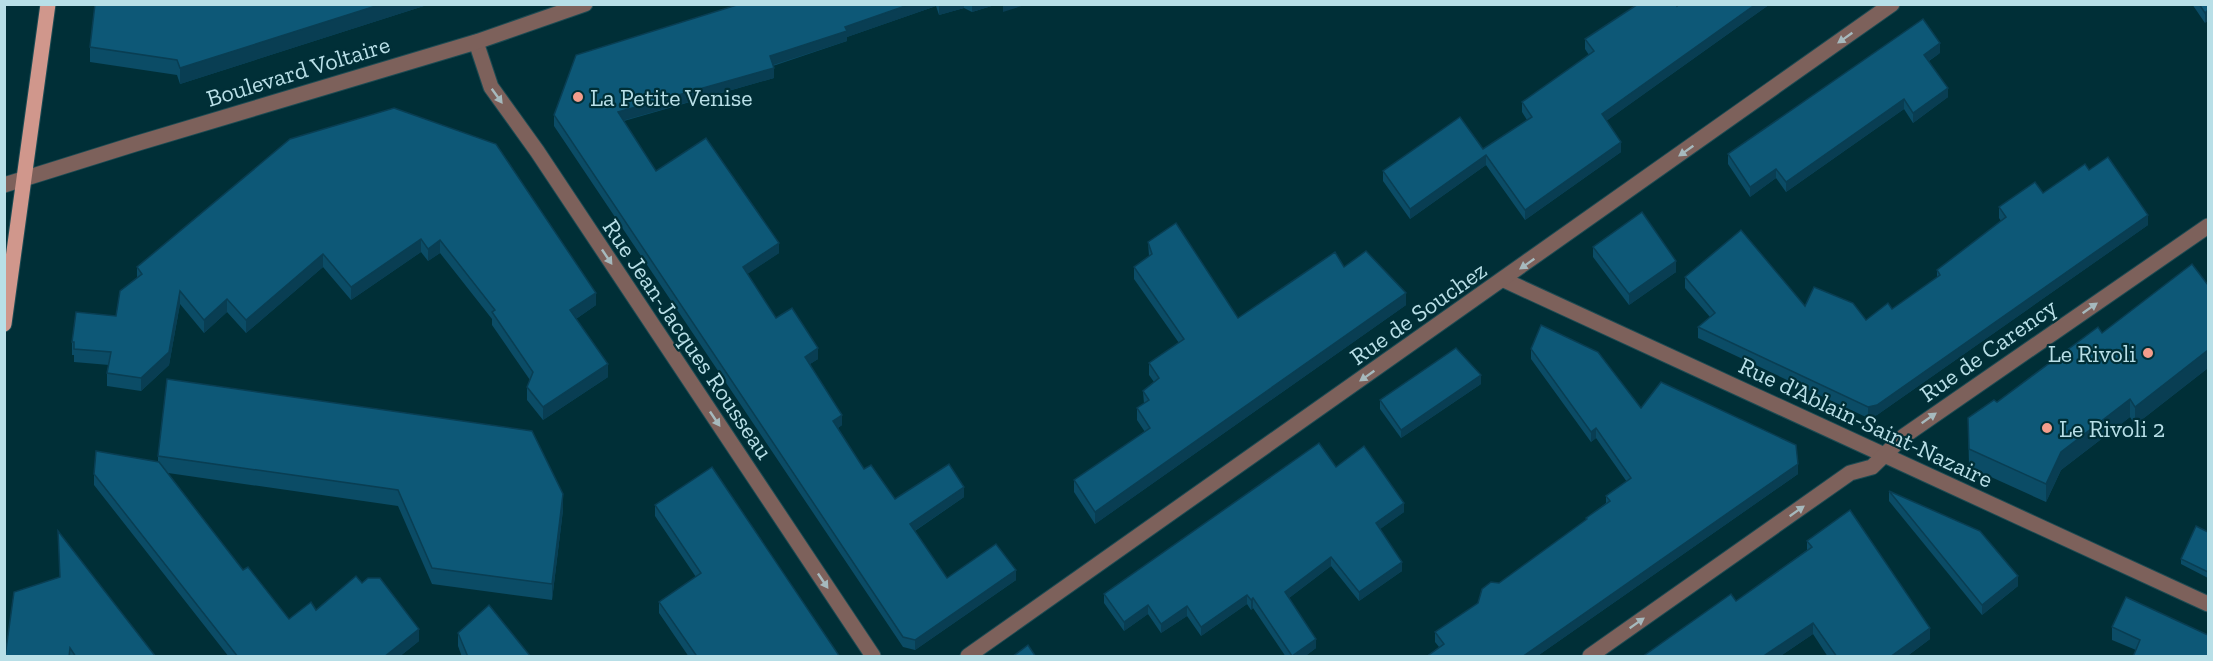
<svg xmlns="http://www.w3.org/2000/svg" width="2213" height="661" viewBox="0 0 2213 661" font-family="'Zilla Slab',serif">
<rect width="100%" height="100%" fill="#002f37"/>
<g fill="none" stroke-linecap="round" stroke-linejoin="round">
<defs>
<g id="minor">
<path d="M 476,42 L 491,87 L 537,151 L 873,656"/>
<path d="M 4,185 L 135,144 L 476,42 L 585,4"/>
<path d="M 1504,280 L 2208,604"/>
<path d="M 968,656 L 1892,4"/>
<path d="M 1590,656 L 1850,473 L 1872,467 L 1904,436 L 2208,226"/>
</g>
<path id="major" d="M 4,324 L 48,4"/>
</defs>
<use href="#minor" stroke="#1d4b53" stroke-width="17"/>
<use href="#major" stroke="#1d4b53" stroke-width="17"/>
<use href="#minor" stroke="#7d615b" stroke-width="15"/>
<use href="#major" stroke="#d0978c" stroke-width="15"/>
</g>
<g fill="#0b4c66">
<path d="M 95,4 L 430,4 L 180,84 L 177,75 L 90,62 L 90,47 Z"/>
<path d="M 740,4 L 998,4 L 972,12 L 964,8 L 939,15 L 936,6 L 847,37 L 847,41 L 773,66 L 774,78 L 624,121 L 656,171 L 779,253 L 747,274 L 776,318 L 818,359 L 810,364 L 842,425 L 838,428 L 864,469 L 895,499 L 964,497 L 915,531 L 947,578 L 1016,580 L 915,650 L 903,647 L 554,126 L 554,115 Z"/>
<path d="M 1679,4 L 1770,4 L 1606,121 L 1621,152 L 1525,220 L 1486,165 L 1410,219 L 1383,181 L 1383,171 L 1483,149 L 1527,120 L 1522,112 L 1522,102 L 1589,55 L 1585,49 L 1585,39 Z"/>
<path d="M 2192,4 L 2208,4 L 2205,23 Z"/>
<path d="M 1940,53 L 1929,61 L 1948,97 L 1913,123 L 1904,109 L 1786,192 L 1776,178 L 1750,197 L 1728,164 L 1728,154 Z"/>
<path d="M 290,139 L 596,305 L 576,319 L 608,377 L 543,420 L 527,400 L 527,387 L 530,380 L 492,325 L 492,319 L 440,253 L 428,261 L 421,252 L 351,300 L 323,267 L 246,333 L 227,312 L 204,333 L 180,304 L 169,365 L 141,391 L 107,386 L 107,373 L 109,365 L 74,362 L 74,355 L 72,355 L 72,342 L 116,316 L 137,278 L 137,267 Z"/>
<path d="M 2089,170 L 2148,225 L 1877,415 L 1868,418 L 1698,338 L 1698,327 L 1710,317 L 1685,288 L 1685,277 L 1866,320 L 1892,309 L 1937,278 L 1937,270 L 2001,221 L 1999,218 L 1999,207 L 2043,193 Z"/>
<path d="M 1148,242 L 1238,318 L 1344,267 L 1406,305 L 1095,524 L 1074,492 L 1074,480 L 1145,432 L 1137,420 L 1137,408 L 1144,404 L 1143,391 L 1154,382 L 1149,375 L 1149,363 L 1179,343 L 1134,279 L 1134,267 L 1149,256 Z"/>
<path d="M 1593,247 L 1676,272 L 1629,305 L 1593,257 Z"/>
<path d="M 2208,285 L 2208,368 L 2135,425 L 2130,417 L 2061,470 L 2046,502 L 1969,467 L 1968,418 L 1997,402 L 2102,333 Z"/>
<path d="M 1531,349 L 1641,408 L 1798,474 L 1536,657 L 1426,657 L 1439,647 L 1435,642 L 1435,632 L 1478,603 L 1499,583 L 1586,520 L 1586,518 L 1606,503 L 1606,496 L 1627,482 L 1596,438 L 1591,442 L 1531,359 Z"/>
<path d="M 1481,384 L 1401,438 L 1380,409 L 1380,400 Z"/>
<path d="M 158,456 L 563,510 L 552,600 L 432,584 L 398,506 L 168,473 L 243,570 L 289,619 L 316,610 L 419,641 L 399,657 L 229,657 L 94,485 L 94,474 L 158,462 Z"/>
<path d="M 1336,467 L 1404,512 L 1380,529 L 1402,571 L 1359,601 L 1331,566 L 1289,598 L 1316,648 L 1304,657 L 1286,657 L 1253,608 L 1251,610 L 1247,604 L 1201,636 L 1187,616 L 1161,633 L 1148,614 L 1124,631 L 1104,603 L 1104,594 Z"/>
<path d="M 1889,491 L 2018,586 L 1982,615 L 1889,501 Z"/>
<path d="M 655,505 L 840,657 L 689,657 L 659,613 L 659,602 L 696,577 L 655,516 Z"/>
<path d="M 58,531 L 156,657 L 5,657 L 60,577 Z"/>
<path d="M 2208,532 L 2208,578 L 2181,564 L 2181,559 Z"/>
<path d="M 1807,541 L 1930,639 L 1906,657 L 1828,657 L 1813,634 L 1779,657 L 1642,657 L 1736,601 L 1807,550 Z"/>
<path d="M 2112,627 L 2208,635 L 2136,650 L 2112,640 Z"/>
<path d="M 458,633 L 531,657 L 462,657 L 458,646 Z"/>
</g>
<g fill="#093e53">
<path d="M 382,4 L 430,4 L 180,84 L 180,68 Z"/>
<path d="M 911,4 L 936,4 L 936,6 L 847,37 L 847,41 L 770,66 L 770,56 L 845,27 Z"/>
<path d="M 941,4 L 964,4 L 964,8 L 939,15 L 939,5 Z"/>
<path d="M 972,4 L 998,4 L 972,12 Z"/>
<path d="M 1003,4 L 1028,4 L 1003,12 Z"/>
<path d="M 1756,4 L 1770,4 L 1602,124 L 1602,114 Z"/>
<path d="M 2208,10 L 2208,21 L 2205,23 L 2205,13 Z"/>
<path d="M 1940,43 L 1940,53 L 1924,64 L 1924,55 Z"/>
<path d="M 774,68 L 774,78 L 618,122 L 618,112 Z"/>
<path d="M 1948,88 L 1948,97 L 1913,123 L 1913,113 Z"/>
<path d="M 1904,99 L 1904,109 L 1786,192 L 1786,182 Z"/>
<path d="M 1621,142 L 1621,152 L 1525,220 L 1525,210 Z"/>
<path d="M 1486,155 L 1486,165 L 1410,219 L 1410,209 Z"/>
<path d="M 1776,169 L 1776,178 L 1750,197 L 1750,187 Z"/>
<path d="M 2148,215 L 2148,225 L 1877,415 L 1868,418 L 1868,407 Z"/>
<path d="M 421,239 L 421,252 L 351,300 L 351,287 Z"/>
<path d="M 440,240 L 440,253 L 428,261 L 428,249 Z"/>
<path d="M 779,243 L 779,253 L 743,277 L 743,267 Z"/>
<path d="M 323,254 L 323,267 L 246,333 L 246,320 Z"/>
<path d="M 1676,261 L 1676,272 L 1629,305 L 1629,294 Z"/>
<path d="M 180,291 L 180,304 L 169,365 L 141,391 L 141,378 Z"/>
<path d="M 596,293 L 596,305 L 570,323 L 570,310 Z"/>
<path d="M 1406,293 L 1406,305 L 1095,524 L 1095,512 Z"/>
<path d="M 227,299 L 227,312 L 204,333 L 204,320 Z"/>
<path d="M 818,348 L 818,359 L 805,367 L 805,357 Z"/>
<path d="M 2208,350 L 2208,368 L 2135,425 L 2135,407 Z"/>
<path d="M 608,364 L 608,377 L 543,420 L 543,407 Z"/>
<path d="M 1481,375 L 1481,384 L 1401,438 L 1401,430 Z"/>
<path d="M 2130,399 L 2130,417 L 2061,470 L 2046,502 L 2046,484 L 2061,452 Z"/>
<path d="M 842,415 L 842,425 L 833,431 L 833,421 Z"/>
<path d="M 1596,428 L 1596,438 L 1591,442 L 1591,432 Z"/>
<path d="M 1798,464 L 1798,474 L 1536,657 L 1522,657 Z"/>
<path d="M 964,487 L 964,497 L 910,534 L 910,524 Z"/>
<path d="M 563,494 L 563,510 L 552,600 L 552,584 Z"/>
<path d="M 1404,503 L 1404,512 L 1376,532 L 1376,523 Z"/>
<path d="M 1331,557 L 1331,566 L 1285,601 L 1285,592 Z"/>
<path d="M 1402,562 L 1402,571 L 1359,601 L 1359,592 Z"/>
<path d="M 1016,570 L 1016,580 L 915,650 L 915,640 Z"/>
<path d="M 2018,576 L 2018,586 L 1982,615 L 1982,605 Z"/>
<path d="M 1247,595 L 1247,604 L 1201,636 L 1201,627 Z"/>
<path d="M 1253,598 L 1253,608 L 1251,610 L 1251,600 Z"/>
<path d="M 1148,605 L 1148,614 L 1124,631 L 1124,622 Z"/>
<path d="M 1187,606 L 1187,616 L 1161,633 L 1161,624 Z"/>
<path d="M 1813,623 L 1813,634 L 1779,657 L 1762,657 Z"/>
<path d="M 1930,628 L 1930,639 L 1906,657 L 1890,657 Z"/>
<path d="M 419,629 L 419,641 L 399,657 L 384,657 Z"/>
<path d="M 1316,639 L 1316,648 L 1304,657 L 1292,657 Z"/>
</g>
<g fill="#0d5877" stroke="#093e53" stroke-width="1.5">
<path d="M 95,4 L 382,4 L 180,68 L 177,60 L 90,47 Z"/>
<path d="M 740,4 L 911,4 L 845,27 L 847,31 L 770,56 L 774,68 L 618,112 L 656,171 L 706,138 L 779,243 L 743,267 L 776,318 L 792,308 L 818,348 L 805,357 L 842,415 L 833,421 L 864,469 L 871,465 L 895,499 L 949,464 L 964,487 L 910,524 L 947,578 L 996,544 L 1016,570 L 915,640 L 903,637 L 554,115 L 576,55 Z"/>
<path d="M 1638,4 L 1676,4 L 1677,6 L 1679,4 L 1756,4 L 1602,114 L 1621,142 L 1525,210 L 1486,155 L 1410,209 L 1383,171 L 1460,117 L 1483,149 L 1532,117 L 1522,102 L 1594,51 L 1585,39 Z"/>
<path d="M 2199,4 L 2208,4 L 2208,10 L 2205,13 Z"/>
<path d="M 1923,19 L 1940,43 L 1924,55 L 1948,88 L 1913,113 L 1904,99 L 1786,182 L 1776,169 L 1750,187 L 1728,154 Z"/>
<path d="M 394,108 L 496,144 L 596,293 L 570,310 L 608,364 L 543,407 L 527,387 L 533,372 L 492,312 L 495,310 L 440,240 L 428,249 L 421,239 L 351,287 L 323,254 L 246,320 L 227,299 L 204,320 L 180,291 L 169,352 L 141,378 L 107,373 L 111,352 L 74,349 L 74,342 L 72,342 L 76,312 L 116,316 L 120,291 L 142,274 L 137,267 L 290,139 Z"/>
<path d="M 2108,157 L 2148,215 L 1877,405 L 1868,407 L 1698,327 L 1715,313 L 1685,277 L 1741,230 L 1805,306 L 1814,287 L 1853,303 L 1866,320 L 1888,303 L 1892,309 L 1940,275 L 1937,270 L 2006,217 L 1999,207 L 2035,182 L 2043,193 L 2085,164 L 2089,170 Z"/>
<path d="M 1642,212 L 1676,261 L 1629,294 L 1593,247 Z"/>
<path d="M 1176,223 L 1238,318 L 1335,252 L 1344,267 L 1366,251 L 1406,293 L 1095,512 L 1074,480 L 1150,428 L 1137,408 L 1149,400 L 1143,391 L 1159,378 L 1149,363 L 1184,339 L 1134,267 L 1152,254 L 1148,242 Z"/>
<path d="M 2192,264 L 2208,285 L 2208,350 L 2135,407 L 2130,399 L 2061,452 L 2046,484 L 1969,449 L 1968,418 L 1994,400 L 1997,402 L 2098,327 L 2102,333 Z"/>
<path d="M 1541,325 L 1598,352 L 1641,408 L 1661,382 L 1796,445 L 1798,464 L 1522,657 L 1426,657 L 1444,644 L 1435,632 L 1478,603 L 1482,589 L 1491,582 L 1499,583 L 1587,519 L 1586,518 L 1610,501 L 1606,496 L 1631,478 L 1596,428 L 1591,432 L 1531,349 Z"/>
<path d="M 1456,348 L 1481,375 L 1401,430 L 1380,400 Z"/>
<path d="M 167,379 L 532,431 L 563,494 L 552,584 L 432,568 L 398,490 L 158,456 Z"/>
<path d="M 1319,443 L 1336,467 L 1364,446 L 1404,503 L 1376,523 L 1402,562 L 1359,592 L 1331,557 L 1285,592 L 1316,639 L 1292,656 L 1253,598 L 1251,600 L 1247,595 L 1201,627 L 1187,606 L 1161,624 L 1148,605 L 1124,622 L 1104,594 Z"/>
<path d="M 96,451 L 159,462 L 243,570 L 248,567 L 289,619 L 311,602 L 316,610 L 356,576 L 362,583 L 368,578 L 380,578 L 419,629 L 384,657 L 238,657 L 94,474 Z"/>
<path d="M 712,467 L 840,657 L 693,657 L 696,655 L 659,602 L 701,573 L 655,505 Z"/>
<path d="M 1889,491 L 1980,531 L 2018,576 L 1982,605 Z"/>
<path d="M 1850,510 L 1930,628 L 1890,657 L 1837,657 L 1813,623 L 1762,657 L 1642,657 L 1731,594 L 1736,601 L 1812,547 L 1807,541 Z"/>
<path d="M 2196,526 L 2208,532 L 2208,572 L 2181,559 Z"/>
<path d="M 58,531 L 156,657 L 76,657 L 70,648 L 69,657 L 5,657 L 14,592 L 60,577 Z"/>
<path d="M 2126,597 L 2208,635 L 2208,657 L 2133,657 L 2140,640 L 2112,627 Z"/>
<path d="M 489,605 L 531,657 L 468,657 L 458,633 Z"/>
<path d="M 1028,645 L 1036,657 L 1012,657 Z"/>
</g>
<defs><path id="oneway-solid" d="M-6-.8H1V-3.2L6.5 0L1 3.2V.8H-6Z" transform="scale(1.5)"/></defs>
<g fill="#a6b9bd">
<use href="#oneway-solid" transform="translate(1845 38) rotate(145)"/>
<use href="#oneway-solid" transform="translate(497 96) rotate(54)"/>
<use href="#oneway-solid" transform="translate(1686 151) rotate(145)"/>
<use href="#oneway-solid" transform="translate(607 257) rotate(56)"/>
<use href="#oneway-solid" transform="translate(1527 264) rotate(145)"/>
<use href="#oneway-solid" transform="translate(2090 308) rotate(-35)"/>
<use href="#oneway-solid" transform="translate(1367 376) rotate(145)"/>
<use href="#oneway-solid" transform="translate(1929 418) rotate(-35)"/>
<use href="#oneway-solid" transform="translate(715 419) rotate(56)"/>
<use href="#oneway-solid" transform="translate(1797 511) rotate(-35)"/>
<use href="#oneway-solid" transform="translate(823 581) rotate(56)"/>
<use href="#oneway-solid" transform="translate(1637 623) rotate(-35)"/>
</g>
<g fill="#f49d8c" stroke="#002f37" stroke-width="2">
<circle cx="578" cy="97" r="6"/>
<circle cx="2148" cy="353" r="6"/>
<circle cx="2047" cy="428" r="6"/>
</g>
<g text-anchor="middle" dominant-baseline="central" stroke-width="4.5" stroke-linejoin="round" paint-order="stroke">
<g font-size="24" fill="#b8dfe7" stroke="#002f37">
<text transform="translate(298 71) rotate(-17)">Boulevard Voltaire</text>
<text transform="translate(1418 313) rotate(-35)">Rue de Souchez</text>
<text transform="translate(688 339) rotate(56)">Rue Jean-Jacques Rousseau</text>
<text transform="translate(1988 350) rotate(-35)">Rue de Carency</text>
<text transform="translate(1866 422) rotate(25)">Rue d'Ablain-Saint-Nazaire</text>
</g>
<g font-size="24" fill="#b8dfe7" stroke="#002f37" text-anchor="start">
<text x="590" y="97">La Petite Venise</text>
<text x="2136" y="353" text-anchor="end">Le Rivoli</text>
<text x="2059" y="428">Le Rivoli 2</text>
</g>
</g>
<rect width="2213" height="661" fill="none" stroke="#b8dfe7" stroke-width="12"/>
</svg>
